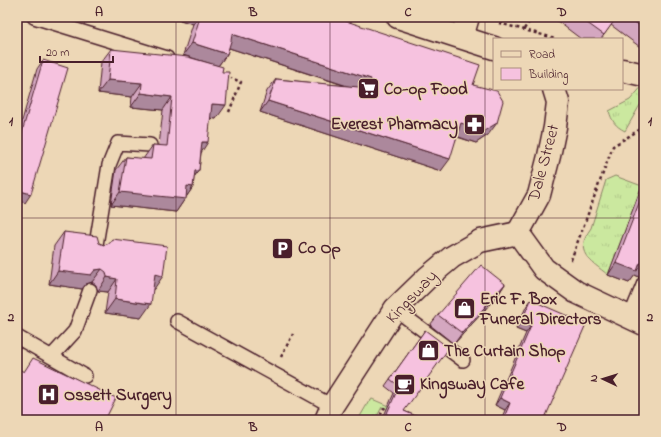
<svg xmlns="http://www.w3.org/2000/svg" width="661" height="437" viewBox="0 0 661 437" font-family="'Indie Flower',sans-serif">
<defs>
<pattern id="grass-tufts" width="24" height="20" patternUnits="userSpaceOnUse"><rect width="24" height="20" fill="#cbe89f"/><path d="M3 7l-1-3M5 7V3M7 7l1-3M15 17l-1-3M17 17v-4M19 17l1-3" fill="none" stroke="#b0c789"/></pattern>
</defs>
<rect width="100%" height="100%" fill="#edd7b6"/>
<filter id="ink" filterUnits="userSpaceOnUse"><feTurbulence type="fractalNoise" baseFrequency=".025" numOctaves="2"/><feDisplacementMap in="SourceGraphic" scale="8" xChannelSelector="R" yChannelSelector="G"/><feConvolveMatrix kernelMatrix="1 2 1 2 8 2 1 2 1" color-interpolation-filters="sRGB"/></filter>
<g filter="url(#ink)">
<g fill="url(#grass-tufts)" stroke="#8a8465">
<path d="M 644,84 L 644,101 L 640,105 L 625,131 C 615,126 612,121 609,111 L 630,100 Z"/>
<path d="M 615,176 L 642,186 L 608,275 C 590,260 573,253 591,228 L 606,180 Z"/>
<path d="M 372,399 L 421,420 L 412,420 L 382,407 L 375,420 L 358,420 L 369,401 Z"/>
</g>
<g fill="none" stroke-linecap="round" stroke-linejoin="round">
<defs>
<g id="lane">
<path d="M 34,17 L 167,58"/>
<path d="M 95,251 L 109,165 L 118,143 L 150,145"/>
<path d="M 395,309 L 463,360"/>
<path d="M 630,317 L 644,283"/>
<path d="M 177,321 L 332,406"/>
<path d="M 17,337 L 85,376"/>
<path d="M 52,356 L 75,331 L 90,290"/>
</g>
<g id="street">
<path d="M 462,37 L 468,17"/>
<path d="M 622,70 L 644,75"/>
</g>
<g id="secondary">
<path d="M 398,17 L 494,48"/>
<path d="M 518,233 L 544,269 L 576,292 L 644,324"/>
<path d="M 518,233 L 539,195 L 549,156 L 555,127 L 558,102 L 554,89"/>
<path d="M 326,420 L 332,406 L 395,309 L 428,277 L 452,257 L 480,241 L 518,233"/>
</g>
</defs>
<use href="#lane" stroke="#4a1f2b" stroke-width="16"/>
<use href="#street" stroke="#4a1f2b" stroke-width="25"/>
<use href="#secondary" stroke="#4a1f2b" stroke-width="25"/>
<g stroke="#4a1f2b" stroke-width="2.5" stroke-dasharray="3 3" stroke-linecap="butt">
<path d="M 499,23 L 550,37 L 554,39"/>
<path d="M 524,29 L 533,17"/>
<path d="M 229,112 L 241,82 L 231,78"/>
<path d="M 571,260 L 613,146 L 644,127"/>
<path d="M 281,357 L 293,334"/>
<path d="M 378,420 L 384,408 L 390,411"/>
</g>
<use href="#lane" stroke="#edd7b6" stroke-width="13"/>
<use href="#street" stroke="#edd7b6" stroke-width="22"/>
<use href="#secondary" stroke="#edd7b6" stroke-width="22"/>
</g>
<g fill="#d4a7c0" stroke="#4a1f2b">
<path d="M 171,17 L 334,17 L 473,85 L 488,135 L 476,143 L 457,137 L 441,171 L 260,112 L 267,91 L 276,79 L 346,86 L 229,48 L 227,54 L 218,66 L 183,55 L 193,24 Z"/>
<path d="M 552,17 L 644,17 L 644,50 L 611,25 L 601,39 L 581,39 Z"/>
<path d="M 111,49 L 222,72 L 216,119 L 211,118 L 201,153 L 199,170 L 194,177 L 193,187 L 176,212 L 111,205 L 116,170 L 126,157 L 143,159 L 153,145 L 159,146 L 163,110 L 131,107 L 132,97 L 98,93 L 101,62 Z"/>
<path d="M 43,60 L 25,203 L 17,200 L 17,138 L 37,69 Z"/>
<path d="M 644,180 L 644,276 L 639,277 L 635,275 L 629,283 L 608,275 Z"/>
<path d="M 64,232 L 104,245 L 109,243 L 112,239 L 154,289 L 153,289 L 141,318 L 105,313 L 108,292 L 98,291 L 96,285 L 92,282 L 86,284 L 82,289 L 49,284 L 54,246 Z"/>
<path d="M 505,284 L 498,295 L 454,344 L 430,325 L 438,315 Z"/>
<path d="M 531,300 L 545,418 L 550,420 L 501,420 L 505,410 L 495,405 L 526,333 L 516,329 L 526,307 Z"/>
<path d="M 425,330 L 404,411 L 425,420 L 382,420 L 394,393 L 385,386 Z"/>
</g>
<g fill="#ac889c" stroke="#4a1f2b">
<path d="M 171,17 L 199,17 L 193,24 Z"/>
<path d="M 232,34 L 371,79 L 363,91 L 223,46 Z"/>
<path d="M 192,43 L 227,54 L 218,66 L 183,55 Z"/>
<path d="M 108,80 L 142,83 L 132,97 L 98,93 Z"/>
<path d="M 141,93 L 172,97 L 163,110 L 131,107 Z"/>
<path d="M 268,101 L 450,159 L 441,171 L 260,112 Z"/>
<path d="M 212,104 L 226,105 L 216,119 L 203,117 Z"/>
<path d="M 461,123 L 497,123 L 488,135 L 476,143 L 453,135 Z"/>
<path d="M 202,142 L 208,142 L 199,156 Z"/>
<path d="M 199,170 L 189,184 L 195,171 Z"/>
<path d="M 187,186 L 193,187 L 176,212 L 111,205 L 120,192 Z"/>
<path d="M 17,190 L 31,194 L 25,203 L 17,200 Z"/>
<path d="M 616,263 L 640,263 L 644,264 L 644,276 L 639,277 L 635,275 L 629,283 L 608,275 Z"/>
<path d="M 102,269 L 92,282 L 86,284 L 82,289 L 49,284 L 58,271 L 95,270 Z"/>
<path d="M 155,274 L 163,276 L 154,289 L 146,288 Z"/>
<path d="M 107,277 L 117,279 L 108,292 L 98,291 Z"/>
<path d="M 505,284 L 498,295 L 454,344 L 462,333 Z"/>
<path d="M 115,299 L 151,304 L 141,318 L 105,313 Z"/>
<path d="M 521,322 L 531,326 L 526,333 L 516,329 Z"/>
<path d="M 500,398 L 510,403 L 505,410 L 495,405 Z"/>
</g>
<g fill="#f6c2df" stroke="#4a1f2b">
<path d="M 200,17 L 334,17 L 480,65 L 473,85 L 497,91 L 503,101 L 497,123 L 484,131 L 461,123 L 450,159 L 268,101 L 276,79 L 369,88 L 371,79 L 232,34 L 231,41 L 227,54 L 192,43 Z"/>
<path d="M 579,17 L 617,17 L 604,35 Z"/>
<path d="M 628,17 L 644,17 L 644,29 Z"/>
<path d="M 111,49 L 188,57 L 223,67 L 222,72 L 229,72 L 226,105 L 212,104 L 208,142 L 202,142 L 199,170 L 195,171 L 193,187 L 187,186 L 186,199 L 120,192 L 126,157 L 151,159 L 153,145 L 167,146 L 172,97 L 141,93 L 142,83 L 108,80 Z"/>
<path d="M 43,60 L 68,68 L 31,194 L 17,190 L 17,149 Z"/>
<path d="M 644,190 L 644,264 L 640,263 L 637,271 L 616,263 Z"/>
<path d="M 64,232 L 97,236 L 99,243 L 104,245 L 110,243 L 112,239 L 167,246 L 163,276 L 155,274 L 151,304 L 115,299 L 117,279 L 107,277 L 106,272 L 102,269 L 95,270 L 91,275 L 58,271 Z"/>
<path d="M 481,265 L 505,284 L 462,333 L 438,315 Z"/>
<path d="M 531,300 L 586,324 L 545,418 L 550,420 L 503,420 L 510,403 L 500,398 L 531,326 L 521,322 Z"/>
<path d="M 425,330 L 449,348 L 404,411 L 425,420 L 384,420 L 399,386 L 390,379 Z"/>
<path d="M 33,358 L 116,398 L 105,420 L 17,420 L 17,368 L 24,372 Z"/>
</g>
</g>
<path fill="none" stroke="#4a1f2b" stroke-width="1" stroke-opacity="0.55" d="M 176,17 L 176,420M 330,17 L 330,420M 485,17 L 485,420M 17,218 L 644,218"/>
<defs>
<symbol id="supermarket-square" viewBox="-11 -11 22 22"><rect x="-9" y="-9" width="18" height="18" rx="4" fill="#4a1f2b" stroke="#edd7b6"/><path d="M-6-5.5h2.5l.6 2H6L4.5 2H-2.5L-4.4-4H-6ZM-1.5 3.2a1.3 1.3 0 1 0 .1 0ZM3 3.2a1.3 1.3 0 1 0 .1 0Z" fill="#fff"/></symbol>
<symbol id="pharmacy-square" viewBox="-11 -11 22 22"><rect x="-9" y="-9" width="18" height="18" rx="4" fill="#4a1f2b" stroke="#edd7b6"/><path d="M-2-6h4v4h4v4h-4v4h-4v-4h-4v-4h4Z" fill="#fff"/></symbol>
<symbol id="parking-square" viewBox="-11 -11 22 22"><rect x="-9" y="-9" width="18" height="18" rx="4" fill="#4a1f2b" stroke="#edd7b6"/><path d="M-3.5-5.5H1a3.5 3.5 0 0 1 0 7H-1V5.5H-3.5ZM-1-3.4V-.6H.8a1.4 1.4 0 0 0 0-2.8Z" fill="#fff"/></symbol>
<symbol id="shop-square" viewBox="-11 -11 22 22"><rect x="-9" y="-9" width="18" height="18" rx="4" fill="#4a1f2b" stroke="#edd7b6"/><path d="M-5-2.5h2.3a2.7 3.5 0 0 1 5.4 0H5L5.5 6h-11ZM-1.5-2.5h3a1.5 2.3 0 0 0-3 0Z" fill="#fff"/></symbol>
<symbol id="cafe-square" viewBox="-11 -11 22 22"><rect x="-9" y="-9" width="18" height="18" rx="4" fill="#4a1f2b" stroke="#edd7b6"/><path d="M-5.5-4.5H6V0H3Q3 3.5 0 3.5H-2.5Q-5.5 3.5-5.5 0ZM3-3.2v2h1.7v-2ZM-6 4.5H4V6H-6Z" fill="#fff"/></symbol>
<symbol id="hospital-square" viewBox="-11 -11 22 22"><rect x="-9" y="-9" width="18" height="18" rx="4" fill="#4a1f2b" stroke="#edd7b6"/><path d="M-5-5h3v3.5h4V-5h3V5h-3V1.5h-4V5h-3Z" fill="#fff"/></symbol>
</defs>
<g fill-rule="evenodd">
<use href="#supermarket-square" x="356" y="76" width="25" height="25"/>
<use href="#pharmacy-square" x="462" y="112" width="25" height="25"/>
<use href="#parking-square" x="270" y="236" width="25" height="25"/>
<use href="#shop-square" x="452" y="296" width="25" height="25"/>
<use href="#shop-square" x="416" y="338" width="25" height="25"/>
<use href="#cafe-square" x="392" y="372" width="25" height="25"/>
<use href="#hospital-square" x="36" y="382" width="25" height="25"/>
</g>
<g text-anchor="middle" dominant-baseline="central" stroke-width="3" stroke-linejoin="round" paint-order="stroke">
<g font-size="17" font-weight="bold" fill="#4a1f2b" stroke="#edd7b6" text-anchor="start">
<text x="384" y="89">Co-op Food</text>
<text x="458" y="124" text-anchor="end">Everest Pharmacy</text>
<text x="298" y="248">Co Op</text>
<text x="480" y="299">Eric F. Box<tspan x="480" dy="20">Funeral Directors</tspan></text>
<text x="444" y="351">The Curtain Shop</text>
<text x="420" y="384">Kingsway Cafe</text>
<text x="64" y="395">Ossett Surgery</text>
</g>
<g font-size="17" fill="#4a1f2b" stroke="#edd7b6">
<text transform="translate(544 163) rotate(-75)">Dale Street</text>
<text transform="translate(412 297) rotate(-47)">Kingsway</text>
</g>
</g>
<rect width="661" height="437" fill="none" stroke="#edd7b6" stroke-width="44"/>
<rect x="493" y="38" width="130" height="52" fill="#edd7b6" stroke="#ac8d7e"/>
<rect x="501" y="51" width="20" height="6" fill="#edd7b6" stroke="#ac8d7e"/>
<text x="529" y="58" font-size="12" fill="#4a1f2b">Road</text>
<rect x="501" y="68" width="20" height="12" fill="#f6c2df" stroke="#ac8d7e"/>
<text x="529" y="78" font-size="12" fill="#4a1f2b">Building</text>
<g transform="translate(603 379) rotate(274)" stroke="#edd7b6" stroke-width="3" paint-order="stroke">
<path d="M0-3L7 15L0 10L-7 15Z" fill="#4a1f2b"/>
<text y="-6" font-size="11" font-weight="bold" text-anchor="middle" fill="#4a1f2b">N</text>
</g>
<path d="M40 56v6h73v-6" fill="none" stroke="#4a1f2b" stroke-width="2"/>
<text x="46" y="56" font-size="12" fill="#4a1f2b" stroke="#edd7b6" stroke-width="3" paint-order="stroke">20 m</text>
<rect x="22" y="22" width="617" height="393" fill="none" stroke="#4a1f2b" stroke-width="1.5"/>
<g font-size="13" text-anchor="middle" font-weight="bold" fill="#4a1f2b">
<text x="99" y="16">A</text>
<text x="253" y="16">B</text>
<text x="408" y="16">C</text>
<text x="562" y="16">D</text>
<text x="11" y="125">1</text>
<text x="650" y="125">1</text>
<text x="11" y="321">2</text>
<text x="650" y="321">2</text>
<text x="99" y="431">A</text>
<text x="253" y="431">B</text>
<text x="408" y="431">C</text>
<text x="562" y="431">D</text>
</g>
</svg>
